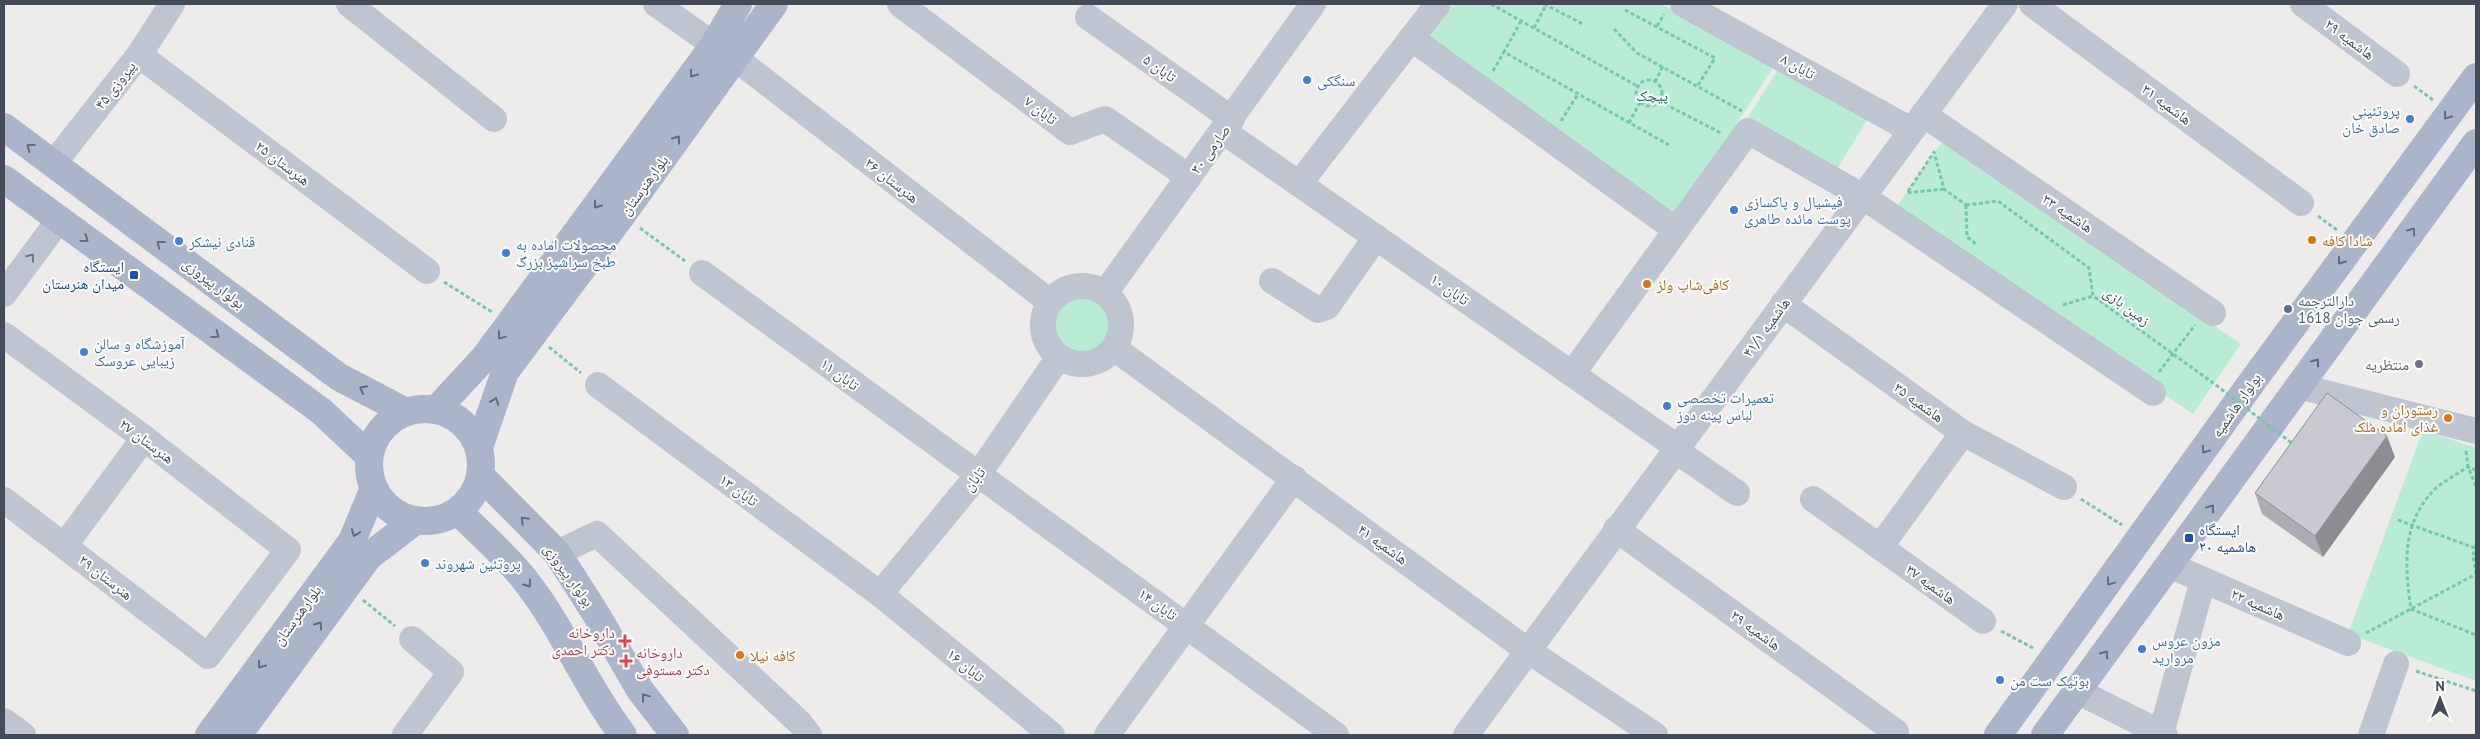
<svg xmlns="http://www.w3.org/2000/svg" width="2480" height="739" viewBox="0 0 2480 739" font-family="'PT Sans','Noto Naskh Arabic',sans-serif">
<rect width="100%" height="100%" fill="#eeebeb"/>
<g fill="#b9ecd5">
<path d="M 1454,4 L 1662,4 L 1774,66 L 1676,218 L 1429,38 Z"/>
<path d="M 1779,68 L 1868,118 L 1834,174 L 1746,120 Z"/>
<path d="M 1943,140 L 2241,344 L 2193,414 L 1895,209 Z"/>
<circle cx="1082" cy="325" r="28"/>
<path d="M 2423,430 L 2476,448 L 2476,681 L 2348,634 Z"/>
</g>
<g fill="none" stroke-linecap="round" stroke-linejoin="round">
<g stroke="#72c8ad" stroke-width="3" stroke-dasharray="4 2.5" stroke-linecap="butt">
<path d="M 1491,4 L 1639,87"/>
<path d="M 1544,4 L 1583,24"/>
<path d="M 1625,10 L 1715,58 L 1698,85"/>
<path d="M 1521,21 L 1504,52 L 1669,145"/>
<path d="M 1657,26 L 1664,14"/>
<path d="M 1534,28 L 1546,5"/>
<path d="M 1614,29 L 1637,53 L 1742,111"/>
<path d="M 1493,71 L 1504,52"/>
<circle cx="1649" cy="93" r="13"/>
<path d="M 1655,82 L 1663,66"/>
<path d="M 2414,86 L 2433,100"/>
<path d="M 1659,101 L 1721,133"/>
<path d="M 1561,121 L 1578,94"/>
<path d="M 1629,123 L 1640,102"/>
<path d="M 1944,189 L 1907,193 L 1934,152 L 1944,189 L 1966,205"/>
<path d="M 1966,205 L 1998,201 L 2089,268 L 2093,296 L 2220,388"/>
<path d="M 1966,205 L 1967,237 L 1976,244"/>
<path d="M 2318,216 L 2337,230"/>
<path d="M 640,228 L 685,261"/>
<path d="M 444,282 L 492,312"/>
<path d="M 2063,305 L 2093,296"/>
<path d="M 549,347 L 581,373"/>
<path d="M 2159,372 L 2195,325"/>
<path d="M 2466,451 L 2468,467 L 2476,486"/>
<path d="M 2476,470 L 2468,467 C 2457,474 2442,482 2433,491 C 2401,525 2405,567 2411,609 L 2476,635"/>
<path d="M 2081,499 L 2122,525"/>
<path d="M 2398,520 L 2475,548"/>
<path d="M 2476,545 L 2473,556 L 2476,574"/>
<path d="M 363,600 L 395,626"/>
<path d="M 2001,631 L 2033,648"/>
<path d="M 2366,633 L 2476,574"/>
<path d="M 2416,671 L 2476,691"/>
</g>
<g stroke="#bec5d0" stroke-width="26">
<path d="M 349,4 L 494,119"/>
<path d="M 656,4 L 714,45"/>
<path d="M 900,4 L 1070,132 L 1105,119 L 1189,177"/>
<path d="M 1683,4 L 1911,130"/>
<path d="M 2032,4 L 2301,203"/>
<path d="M 2303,4 L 2397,74"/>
<path d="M 1088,17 L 1232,119"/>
<path d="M 1411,38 L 1676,230"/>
<path d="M 139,55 L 427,271"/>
<path d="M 735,58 L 1050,302"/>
<path d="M 1923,114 L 2213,313"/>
<path d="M 1223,131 L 1677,447"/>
<path d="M 53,164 L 139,55 L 172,4"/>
<path d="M 1299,184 L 1438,4"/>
<path d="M 702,273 L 1336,735"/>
<path d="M 1272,281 L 1318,310 L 1327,307 L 1376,237"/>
<circle cx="1082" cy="325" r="39"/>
<path d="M 1105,293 L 1313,4"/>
<path d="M 4,294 L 59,220"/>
<path d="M 1783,304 L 1963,433 L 2064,487"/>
<path d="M 4,335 L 144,438 L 288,550 L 208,656 L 4,500"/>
<path d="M 1114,348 L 1527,650 L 1655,735"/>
<path d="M 1572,374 L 1748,131 L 1862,196 L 2153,393"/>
<path d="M 598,385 L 880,594 L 1052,735"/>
<path d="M 2298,386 L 2476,431"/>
<path d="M 1675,450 L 1737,493"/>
<path d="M 1813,499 L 1983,621"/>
<path d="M 1616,529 L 1896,732"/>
<path d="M 65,545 L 144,438"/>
<path d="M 1880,547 L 1963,433"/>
<path d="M 557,553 L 597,534 L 800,723 L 809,735"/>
<path d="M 2169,565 L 2348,643"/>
<path d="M 880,594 L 978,475 L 1059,357"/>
<path d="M 2077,691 L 2165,735"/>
<path d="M 4,721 L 23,735"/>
<path d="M 2161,734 L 2203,580"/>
<path d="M 405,735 L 451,672 L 412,639"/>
<path d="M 1107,735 L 1294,478"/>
<path d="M 1466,735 L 2005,4"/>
<path d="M 2371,735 L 2396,664"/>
</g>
<g stroke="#abb5ca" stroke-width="28">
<path d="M 4,127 L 339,377 L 406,412"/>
<path d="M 4,179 L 321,411 L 369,456"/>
<circle cx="425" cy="465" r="56"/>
<path d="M 436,410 L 484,358 L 510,323 L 714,45 L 738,4"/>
<path d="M 479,447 L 505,372 L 622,215 L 774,4"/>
<path d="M 481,476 L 557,553 L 596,614 L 640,690 L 675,735"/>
<path d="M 458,511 C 480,534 506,555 525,580 C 563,628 586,687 623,735"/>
<path d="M 209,735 L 352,541 L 374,488"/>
<path d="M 238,735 L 369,556 L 415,521"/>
<path d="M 1998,735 L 2252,382 L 2476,77"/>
<path d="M 2045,735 L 2476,143"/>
</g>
<path stroke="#72c8ad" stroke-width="3" stroke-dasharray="4 2.5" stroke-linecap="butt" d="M 2221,389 L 2293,444"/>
</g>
<path fill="#acadb4" d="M 2395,457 L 2323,557 L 2262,514 L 2255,493 Z"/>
<path fill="#8c8d92" d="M 2387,436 L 2395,457 L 2323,557 L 2315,536 Z"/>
<path fill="#c8c9d1" stroke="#8c8d92" d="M 2327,393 L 2387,436 L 2315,536 L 2255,493 Z"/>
<defs><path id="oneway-chevron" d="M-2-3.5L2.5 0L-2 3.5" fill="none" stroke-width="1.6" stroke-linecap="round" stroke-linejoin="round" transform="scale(1.25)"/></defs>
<g stroke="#636b7a">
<use href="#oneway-chevron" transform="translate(693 74) rotate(126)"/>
<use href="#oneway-chevron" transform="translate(2447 116) rotate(126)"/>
<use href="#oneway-chevron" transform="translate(677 139) rotate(-54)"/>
<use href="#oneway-chevron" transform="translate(30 147) rotate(-143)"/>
<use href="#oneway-chevron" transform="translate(597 205) rotate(126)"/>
<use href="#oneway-chevron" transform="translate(2412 231) rotate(-54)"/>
<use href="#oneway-chevron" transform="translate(85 239) rotate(36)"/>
<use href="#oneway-chevron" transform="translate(160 244) rotate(-143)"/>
<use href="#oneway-chevron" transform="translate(2341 261) rotate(126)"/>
<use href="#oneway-chevron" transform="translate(216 335) rotate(36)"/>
<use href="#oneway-chevron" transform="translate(501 336) rotate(127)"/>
<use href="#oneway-chevron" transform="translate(2316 362) rotate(-54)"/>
<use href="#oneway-chevron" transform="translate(363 389) rotate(-152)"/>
<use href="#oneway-chevron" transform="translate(495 401) rotate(-70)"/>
<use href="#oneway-chevron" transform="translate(2205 450) rotate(125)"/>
<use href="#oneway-chevron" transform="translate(2211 508) rotate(-54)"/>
<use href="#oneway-chevron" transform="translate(524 520) rotate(-135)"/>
<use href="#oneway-chevron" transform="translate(355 533) rotate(112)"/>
<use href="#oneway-chevron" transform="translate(2110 582) rotate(127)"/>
<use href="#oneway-chevron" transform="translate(528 584) rotate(55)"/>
<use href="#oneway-chevron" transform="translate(319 625) rotate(-54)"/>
<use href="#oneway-chevron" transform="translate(2105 654) rotate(-54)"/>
<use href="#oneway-chevron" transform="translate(261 665) rotate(126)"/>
<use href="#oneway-chevron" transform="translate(645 697) rotate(-127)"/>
</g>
<use stroke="#6f7682" href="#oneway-chevron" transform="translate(31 257) rotate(-53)"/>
<g fill="#3f7fe0" stroke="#fff" stroke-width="2">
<circle cx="1307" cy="80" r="5"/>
<circle cx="2410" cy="119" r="5"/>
<circle cx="1734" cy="210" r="5"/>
<circle cx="179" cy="241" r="5"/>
<circle cx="506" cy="253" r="5"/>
<circle cx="84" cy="352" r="5"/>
<circle cx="1667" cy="406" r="5"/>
<circle cx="425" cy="563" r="5"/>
<circle cx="2142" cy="649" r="5"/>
<circle cx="2000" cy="680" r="5"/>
</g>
<g fill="#e8710a" stroke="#fff" stroke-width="2">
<circle cx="2312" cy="240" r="5"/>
<circle cx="1647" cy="284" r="5"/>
<circle cx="2448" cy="418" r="5"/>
<circle cx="740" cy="655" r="5"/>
</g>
<g fill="#1a4fb4" stroke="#fff" stroke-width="2">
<rect x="129" y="270" width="10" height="10" rx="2.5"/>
<rect x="2184" y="533" width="10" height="10" rx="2.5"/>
</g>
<circle fill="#5c6f8a" stroke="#fff" stroke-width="2" cx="2288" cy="309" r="5"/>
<circle fill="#6b7280" stroke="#fff" stroke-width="2" cx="2419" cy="364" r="5"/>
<g fill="#e0444e" stroke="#fff" stroke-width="2">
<path d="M622.5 633.5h5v5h5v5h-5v5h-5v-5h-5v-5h5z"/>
<path d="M623.5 653.5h5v5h5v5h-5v5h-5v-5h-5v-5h5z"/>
</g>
<g text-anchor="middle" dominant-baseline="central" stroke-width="4" stroke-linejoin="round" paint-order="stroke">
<g font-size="15" fill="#444b58" stroke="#fff">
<text transform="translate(2350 39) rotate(37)">هاشمیه ۲۹</text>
<text transform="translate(1798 66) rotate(29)">تابان ۸</text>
<text transform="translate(1160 68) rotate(35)">تابان ۵</text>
<text transform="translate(115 85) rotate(-52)">پیروزی ۴۵</text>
<text transform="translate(2167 104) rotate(37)">هاشمیه ۳۱</text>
<text transform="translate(1041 110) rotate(37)">تابان ۷</text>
<text transform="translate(1210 149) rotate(-54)">صارمی ۳۰</text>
<text transform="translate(283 163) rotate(37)">هنرستان ۲۵</text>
<text transform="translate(892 180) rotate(38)">هنرستان ۲۶</text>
<text transform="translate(644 185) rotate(-54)">بلوارهنرستان</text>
<text transform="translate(2068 213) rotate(34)">هاشمیه ۳۳</text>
<text transform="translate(214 283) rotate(37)">بولوار پیروزی</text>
<text transform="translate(1450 289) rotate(35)">تابان ۱۰</text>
<text transform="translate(2127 306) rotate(37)">زمین بازی</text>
<text transform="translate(1766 327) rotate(-54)">هاشمیه ۴۱/۱</text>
<text transform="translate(840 374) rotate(36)">تابان ۱۱</text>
<text transform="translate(1919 402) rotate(36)">هاشمیه ۳۵</text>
<text transform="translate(2236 405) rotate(-55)">بولوار هاشمیه</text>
<text transform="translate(147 441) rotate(37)">هنرستان ۲۷</text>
<text transform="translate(974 479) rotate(-52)">تابان</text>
<text transform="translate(739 490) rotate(36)">تابان ۱۳</text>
<text transform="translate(1383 544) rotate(36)">هاشمیه ۴۱</text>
<text transform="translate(569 575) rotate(54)">بولوار پیروزی</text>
<text transform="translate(106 577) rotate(38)">هنرستان ۲۹</text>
<text transform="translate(1931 584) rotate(36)">هاشمیه ۳۷</text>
<text transform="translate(1158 604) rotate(36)">تابان ۱۴</text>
<text transform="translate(2258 604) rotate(24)">هاشمیه ۲۲</text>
<text transform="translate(297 615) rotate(-54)">بلوارهنرستان</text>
<text transform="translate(1756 630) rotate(36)">هاشمیه ۳۹</text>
<text transform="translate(966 665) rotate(39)">تابان ۱۶</text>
</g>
<g font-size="15" fill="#366cbe" stroke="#fff" text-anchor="start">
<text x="1317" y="80">سنگکی</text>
<text x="2400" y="110" text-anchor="end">پروتئینی<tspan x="2400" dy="17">صادق خان</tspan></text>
<text x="1744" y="201">فیشیال و پاکسازی<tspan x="1744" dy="17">پوست مائده طاهری</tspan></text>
<text x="189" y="241">قنادی نیشکر</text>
<text x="516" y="244">محصولات اماده به<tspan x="516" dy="17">طبخ سراشپز بزرگ</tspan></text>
<text x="94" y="343">آموزشگاه و سالن<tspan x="94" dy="17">زیبایی عروسک</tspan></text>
<text x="1677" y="397">تعمیرات تخصصی<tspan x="1677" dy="17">لباس پینه دوز</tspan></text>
<text x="435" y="563">پروتئین شهروند</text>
<text x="2152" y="640">مزون عروس<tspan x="2152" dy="17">مروارید</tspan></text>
<text x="2010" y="680">بوتیک ست من</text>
</g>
<g font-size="15" fill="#197557" stroke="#fff">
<text x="1652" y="95">پیچک</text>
</g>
<g font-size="15" fill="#c56008" stroke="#fff" text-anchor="start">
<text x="2322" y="240">شادا کافه</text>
<text x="1657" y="284">کافی‌شاپ ولز</text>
<text x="2438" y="409" text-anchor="end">رستوران و<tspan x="2438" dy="17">غذای اماده ملک</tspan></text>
<text x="750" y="655">کافه نیلا</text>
</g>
<g font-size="15" fill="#164399" stroke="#fff" text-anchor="end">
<text x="124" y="266">ایستگاه<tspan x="124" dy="17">میدان هنرستان</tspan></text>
<text x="2199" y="529" text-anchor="start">ایستگاه<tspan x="2199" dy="17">هاشمیه ۲۰</tspan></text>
</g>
<g font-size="15" fill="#4e5e75" stroke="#fff" text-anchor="start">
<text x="2298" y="300">دارالترجمه<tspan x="2298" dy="17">رسمی جوان 1618</tspan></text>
</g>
<g font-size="15" fill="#5b616d" stroke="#fff" text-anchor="end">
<text x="2409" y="364">منتظریه</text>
</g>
<g font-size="15" fill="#be3a42" stroke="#fff" text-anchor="end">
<text x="615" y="632">داروخانه<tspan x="615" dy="17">دکتر احمدی</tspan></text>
<text x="636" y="652" text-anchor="start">داروخانه<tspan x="636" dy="17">دکتر مستوفی</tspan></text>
</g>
</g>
<rect width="2480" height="739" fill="none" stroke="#444b58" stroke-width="10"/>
<g transform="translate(2440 699)" stroke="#ffffff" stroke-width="4" paint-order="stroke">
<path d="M0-4L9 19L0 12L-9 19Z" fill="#444b58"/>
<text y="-8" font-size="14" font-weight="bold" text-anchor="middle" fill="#444b58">N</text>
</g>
</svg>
